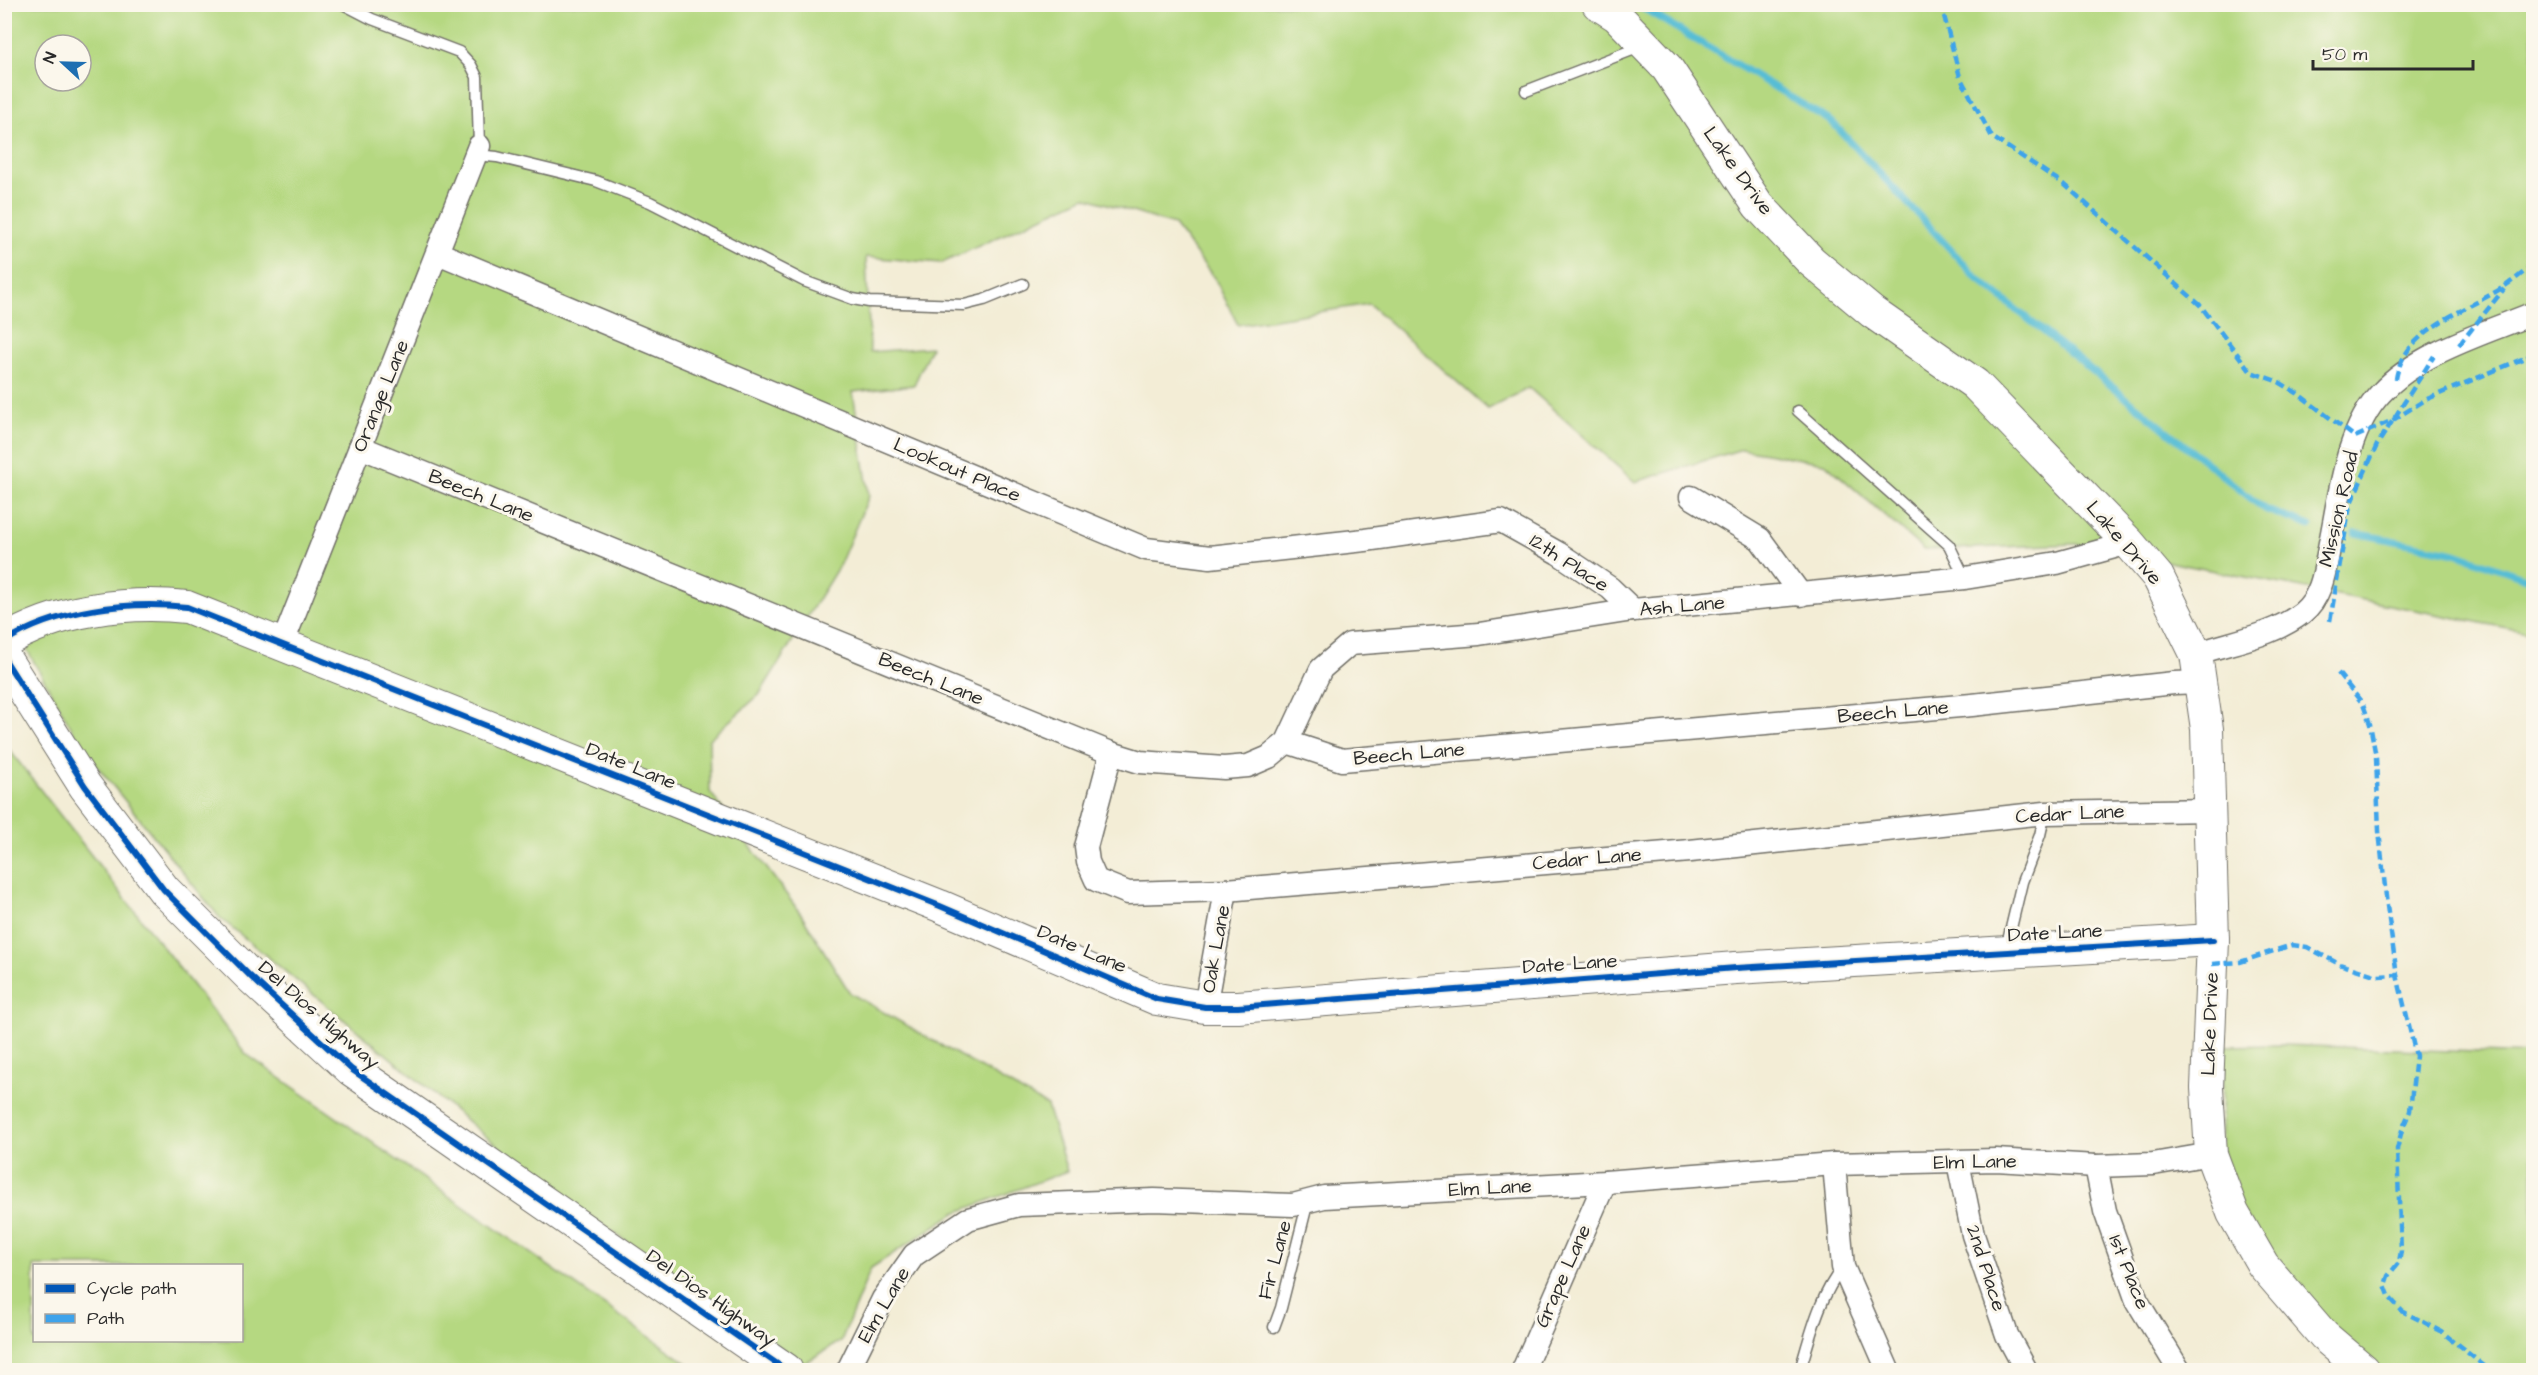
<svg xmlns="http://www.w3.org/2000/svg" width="2538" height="1375" viewBox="0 0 2538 1375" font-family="'Architects Daughter',sans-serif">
<rect width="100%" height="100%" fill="#fbf7ec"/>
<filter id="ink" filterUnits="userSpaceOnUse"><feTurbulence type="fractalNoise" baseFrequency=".0167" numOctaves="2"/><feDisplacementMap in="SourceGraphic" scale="12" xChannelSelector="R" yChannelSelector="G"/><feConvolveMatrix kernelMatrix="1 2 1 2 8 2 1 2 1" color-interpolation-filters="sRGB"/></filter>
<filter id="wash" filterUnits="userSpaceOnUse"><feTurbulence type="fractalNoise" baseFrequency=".008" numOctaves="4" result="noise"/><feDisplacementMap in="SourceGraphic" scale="24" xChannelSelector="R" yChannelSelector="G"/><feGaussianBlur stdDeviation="1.35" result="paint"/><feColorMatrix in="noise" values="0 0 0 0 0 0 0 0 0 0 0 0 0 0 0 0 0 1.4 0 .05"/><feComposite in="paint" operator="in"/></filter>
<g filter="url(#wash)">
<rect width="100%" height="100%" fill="#f3edd6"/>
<g fill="#b5d881" stroke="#708256" stroke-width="1.5" fill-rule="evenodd">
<path d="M 4,5 L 2533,5 L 2533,633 L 2076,544 L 1924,550 L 1825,463 L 1742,449 L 1635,482 L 1529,388 L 1488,409 L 1369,304 L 1238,325 L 1215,279 L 1174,225 L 1085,197 L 942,263 L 866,257 L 870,352 L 931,347 L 914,385 L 853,392 L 869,496 L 840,564 L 759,695 L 709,739 L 710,792 L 801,914 L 850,993 L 1047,1106 L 1067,1171 L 955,1213 L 871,1268 L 841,1341 L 803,1364 L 544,1184 L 219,917 L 84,750 L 5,611 ZM 45,45 L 81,45 L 81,81 L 45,81 Z"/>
<path d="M 4,743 L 246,1054 L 697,1370 L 5,1370 ZM 34,1266 L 242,1266 L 242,1340 L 34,1340 Z"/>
<path d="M 2282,1045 L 2533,1054 L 2533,1370 L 2364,1370 L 2220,1184 L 2224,1046 Z"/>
</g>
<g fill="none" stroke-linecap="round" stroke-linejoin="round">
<g stroke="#57bdd5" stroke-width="7">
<path d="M 1636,4 L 1832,122 L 1977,278 L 2264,509 L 2310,526"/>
<path d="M 2355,533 L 2456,553 L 2534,581"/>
</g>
</g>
</g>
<g filter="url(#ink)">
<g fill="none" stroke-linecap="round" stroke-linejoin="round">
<defs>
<g id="lane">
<path d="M 343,4 L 372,19 L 459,52 L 471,65 L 477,77 L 479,146"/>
<path d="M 1526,91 L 1640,47"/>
<path d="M 476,155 L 497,157 L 596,181 L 650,202 L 804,281 L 853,299 L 869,302 L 964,305 L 984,300 L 1023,284"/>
<path d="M 1798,411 L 1949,545 L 1965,578"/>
<path d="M 2006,949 L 2022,882 L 2040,835 L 2045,813"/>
<path d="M 1274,1327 L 1281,1308 L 1308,1201"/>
<path d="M 1800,1370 C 1811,1334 1819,1297 1843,1267"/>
</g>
<g id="street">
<path d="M 438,253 L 1146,549 L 1210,557 L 1365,540 L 1501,521 L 1558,553 L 1610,588 L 1633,610"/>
<path d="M 360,447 L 1111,753 L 1140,762 L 1224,768 L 1248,766 L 1269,757 L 1287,742 L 1321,669 L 1350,644 L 1479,634 L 1633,610 L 1965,578 L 2057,563 L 2129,543"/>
<path d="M 1691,497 L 1760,539 L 1801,595"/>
<path d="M 282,645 L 479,146"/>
<path d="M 2196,654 C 2230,642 2273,636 2302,613 C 2323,596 2325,568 2330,543 C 2340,495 2346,430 2381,393 C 2419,352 2483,334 2534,313"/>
<path d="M 1287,742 L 1342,760 L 1972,705 L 2174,683 L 2201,682"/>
<path d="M 1111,753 L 1086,847 L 1088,862 L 1096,880 L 1128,893 L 1226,890 L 1690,851 L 2045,813 L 2211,810"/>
<path d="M 1205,1007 L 1226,890"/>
<path d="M 1958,1162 L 1973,1235 L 2007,1335 L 2026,1370"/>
<path d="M 1834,1164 L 1843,1267 L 1888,1370"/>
<path d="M 2096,1166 L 2105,1211 L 2137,1301 L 2179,1370"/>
<path d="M 848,1370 L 883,1299 L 914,1255 L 968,1219 L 1019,1205 L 1154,1200 L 1293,1205 L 1324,1197 L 1605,1182 L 1834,1164 L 1996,1160 L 2096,1166 L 2153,1164 L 2211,1154"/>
<path d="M 1523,1370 L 1605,1182"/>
</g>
<g id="secondary">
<path d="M 1598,4 L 1617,16 L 1667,68 L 1758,205 L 1811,261 L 1872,312 L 1975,384 L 2129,543 L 2158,577 L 2196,654 L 2207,729 L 2213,940 L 2207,1088 L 2211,1154 L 2233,1213 L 2263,1265 L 2324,1336 L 2364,1370"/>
<path d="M 4,642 C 56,609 127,601 187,607 L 940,906 L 1157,999 L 1205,1007 L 1238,1007 L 1736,968 L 2213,940"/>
</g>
<path id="primary" d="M 4,658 L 85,786 L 164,890 L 250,976 L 351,1069 L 786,1370"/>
</defs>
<use href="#lane" stroke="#716f67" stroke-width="13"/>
<use href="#street" stroke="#716f67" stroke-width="25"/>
<use href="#secondary" stroke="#716f67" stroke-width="34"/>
<use href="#primary" stroke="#716f67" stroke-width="35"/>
<use href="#lane" stroke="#fff" stroke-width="10"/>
<use href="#street" stroke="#fff" stroke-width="22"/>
<use href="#secondary" stroke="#fff" stroke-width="32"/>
<use href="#primary" stroke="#fff" stroke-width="33"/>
<g stroke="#3ea3eb" stroke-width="4.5" stroke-dasharray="9 4.5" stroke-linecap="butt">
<path d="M 1938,4 L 1943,12 L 1960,77 L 1992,137 L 2064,184 L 2200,305 L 2251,372 L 2279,382 L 2297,393 L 2355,437 L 2393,420 L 2425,400 L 2534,354"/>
<path d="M 2459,345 L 2504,289"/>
<path d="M 2396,379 C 2404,327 2471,310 2508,284 C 2517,278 2525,271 2534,264"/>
<path d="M 2330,621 L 2350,505 L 2377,445 L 2434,356"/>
<path d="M 2338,673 L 2363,704 L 2370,724 L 2376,757 L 2379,831 L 2387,906 L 2397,975 L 2416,1056 L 2410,1111 L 2402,1130 L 2397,1149 L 2401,1251 L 2399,1262 L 2388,1276 L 2385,1285 L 2390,1298 L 2402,1311 L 2441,1331 L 2489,1370"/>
<path d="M 2212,964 L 2240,962 L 2292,945 L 2307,947 L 2339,964 L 2378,976 L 2397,975"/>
</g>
<defs>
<g id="cycleway">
<path d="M 4,642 C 56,609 127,601 187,607 L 940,906 L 1157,999 L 1205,1007 L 1238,1007 L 1736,968 L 2213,940"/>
<path d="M 4,658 L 85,786 L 164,890 L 250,976 L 351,1069 L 786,1370"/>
</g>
</defs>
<use href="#cycleway" stroke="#fbf7ec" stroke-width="10"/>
<use href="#cycleway" stroke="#0057b8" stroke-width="6"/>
</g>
</g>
<g text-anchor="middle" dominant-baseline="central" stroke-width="6" stroke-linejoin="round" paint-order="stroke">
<g font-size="20" fill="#2b2b2b" stroke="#fbf7ec">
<text transform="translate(1738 171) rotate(54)">Lake Drive</text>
<text transform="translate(381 396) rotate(-68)">Orange Lane</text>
<text transform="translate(957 470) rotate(23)">Lookout Place</text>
<text transform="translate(481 496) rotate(22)">Beech Lane</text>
<text transform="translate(2339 509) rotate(-77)">Mission Road</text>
<text transform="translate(2124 543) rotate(49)">Lake Drive</text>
<text transform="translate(1569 563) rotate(33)">12th Place</text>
<text transform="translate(1682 606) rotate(-5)">Ash Lane</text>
<text transform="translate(931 679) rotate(22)">Beech Lane</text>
<text transform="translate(1893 712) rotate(-5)">Beech Lane</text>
<text transform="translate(1409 754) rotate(-5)">Beech Lane</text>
<text transform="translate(631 766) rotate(22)">Date Lane</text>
<text transform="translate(2070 814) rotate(-3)">Cedar Lane</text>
<text transform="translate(1587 859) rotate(-5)">Cedar Lane</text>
<text transform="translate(2055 933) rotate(-3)">Date Lane</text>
<text transform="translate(1082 949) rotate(23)">Date Lane</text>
<text transform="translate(1216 949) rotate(-80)">Oak Lane</text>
<text transform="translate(1570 964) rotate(-4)">Date Lane</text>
<text transform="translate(319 1015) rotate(41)">Del Dios Highway</text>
<text transform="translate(2210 1024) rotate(-88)">Lake Drive</text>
<text transform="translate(1975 1162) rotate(-1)">Elm Lane</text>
<text transform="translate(1490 1188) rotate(-3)">Elm Lane</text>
<text transform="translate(1275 1260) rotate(-75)">Fir Lane</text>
<text transform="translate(1986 1268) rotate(72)">2nd Place</text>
<text transform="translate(2129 1272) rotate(68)">1st Place</text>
<text transform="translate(1563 1276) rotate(-66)">Grape Lane</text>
<text transform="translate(711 1298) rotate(35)">Del Dios Highway</text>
<text transform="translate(884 1305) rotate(-60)">Elm Lane</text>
</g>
</g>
<rect width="2538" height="1375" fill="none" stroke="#fbf7ec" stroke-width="24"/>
<rect x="33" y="1264" width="210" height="78" fill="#fbf7ec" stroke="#a8a59f" stroke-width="1.5"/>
<rect x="45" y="1284" width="30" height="9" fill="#0057b8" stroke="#a8a59f" stroke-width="1.5"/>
<text x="87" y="1294" font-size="18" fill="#2b2b2b">Cycle path</text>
<rect x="45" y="1314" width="30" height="9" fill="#3ea3eb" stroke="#a8a59f" stroke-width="1.5"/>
<text x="87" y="1324" font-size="18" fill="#2b2b2b">Path</text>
<g transform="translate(63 63) rotate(292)"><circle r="28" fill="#fbf7ec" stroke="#a8a59f" stroke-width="1.5"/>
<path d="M0-4.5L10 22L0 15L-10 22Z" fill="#1f6fb2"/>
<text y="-9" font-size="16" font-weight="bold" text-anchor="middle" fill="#2b2b2b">N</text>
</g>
<path d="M2313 60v9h160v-9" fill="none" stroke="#2b2b2b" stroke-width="3"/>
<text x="2322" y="60" font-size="18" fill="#2b2b2b" stroke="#fbf7ec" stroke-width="4.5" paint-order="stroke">50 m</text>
</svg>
